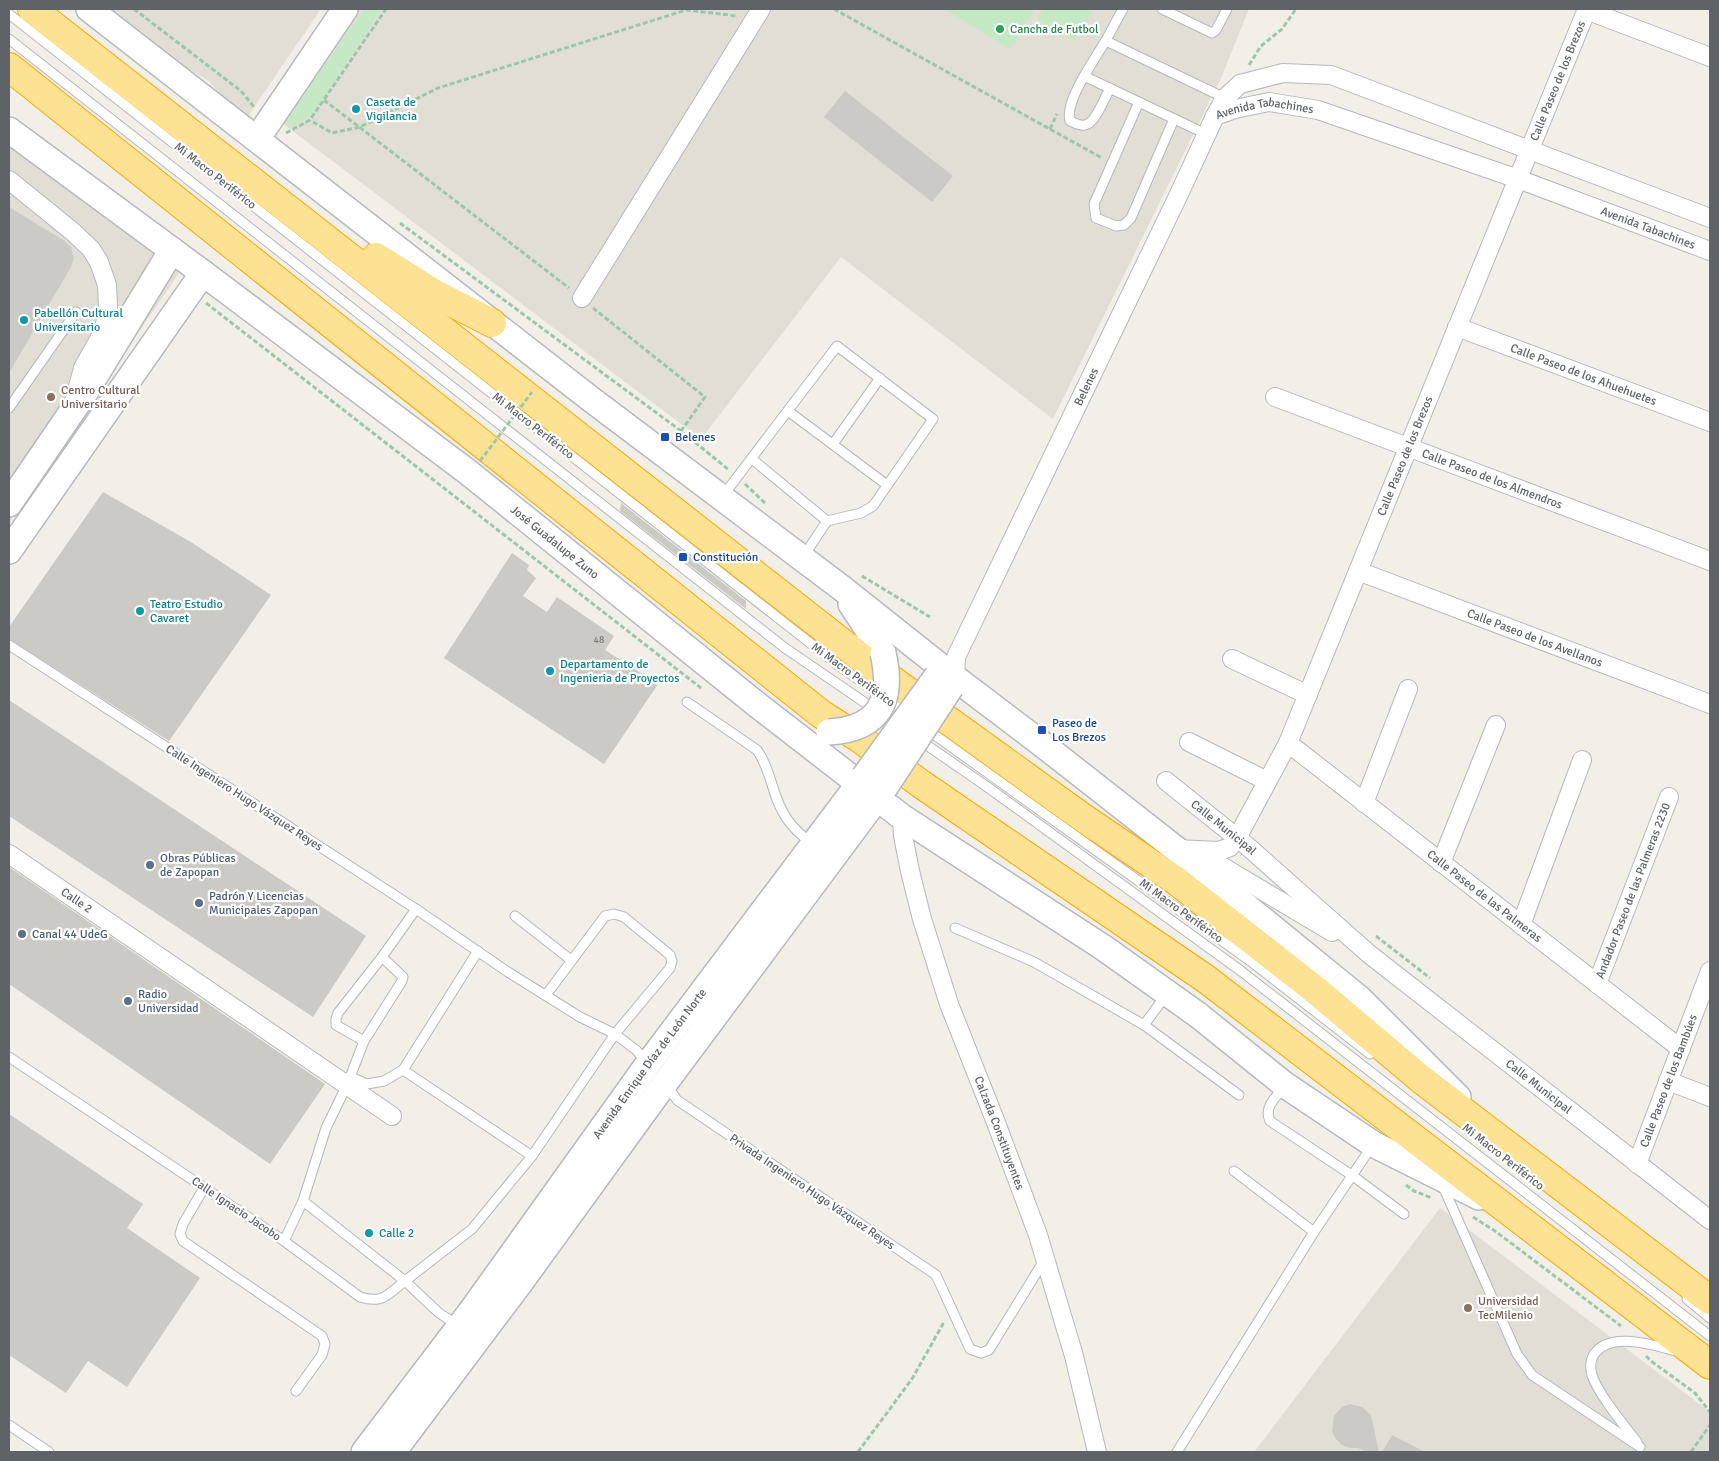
<svg xmlns="http://www.w3.org/2000/svg" width="1719" height="1461" viewBox="0 0 1719 1461" font-family="Signika,sans-serif">
<rect width="100%" height="100%" fill="#f1efe8"/>
<g fill="#e1ded6">
<path d="M 110,9 L 321,9 L 244,122 L 208,80 L 184,67 Z"/>
<path d="M 359,9 L 1249,9 L 1221,78 L 1053,419 L 841,257 L 701,439 L 282,123 Z"/>
<path d="M 9,144 L 179,273 L 9,522 Z"/>
<path d="M 1440,1208 L 1710,1412 L 1710,1452 L 1254,1452 Z"/>
</g>
<g fill="#c5e8c5">
<path d="M 365,9 L 381,9 L 323,99 L 310,117 L 291,127 L 284,122 Z"/>
<path d="M 944,9 L 1035,9 L 1010,49 Z"/>
<path d="M 1043,9 L 1094,9 L 1075,41 L 1037,19 Z"/>
</g>
<g fill="#cccac5">
<path d="M 845,91 L 953,176 L 932,202 L 824,117 Z"/>
<path d="M 9,207 L 63,240 L 71,247 L 74,258 L 71,267 L 9,373 Z"/>
<path d="M 103,492 L 191,542 L 271,595 L 169,741 L 9,639 L 9,627 Z"/>
<path d="M 621,503 L 746,601 L 746,609 L 620,511 Z"/>
<path d="M 512,553 L 529,565 L 527,570 L 536,578 L 523,596 L 547,612 L 557,597 L 614,636 L 605,650 L 658,684 L 604,764 L 444,658 Z"/>
<path d="M 9,700 L 366,936 L 313,1017 L 9,816 Z"/>
<path d="M 9,867 L 325,1084 L 270,1164 L 9,984 Z"/>
<path d="M 9,1114 L 143,1204 L 127,1228 L 200,1278 L 127,1387 L 88,1361 L 66,1393 L 9,1355 Z"/>
<path d="M 1350,1404 L 1362,1407 L 1371,1415 L 1379,1452 L 1366,1452 L 1358,1448 L 1351,1448 L 1342,1445 L 1336,1439 L 1332,1432 L 1334,1416 L 1342,1407 Z"/>
<path d="M 1392,1435 L 1425,1452 L 1382,1452 Z"/>
</g>
<g fill="none" stroke-linecap="round" stroke-linejoin="round">
<defs>
<g id="lane">
<path d="M 1162,9 L 1212,33 L 1216,30 L 1227,9"/>
<path d="M 9,14 L 838,665 L 907,714"/>
<path d="M 9,39 L 785,648 L 899,726"/>
<path d="M 1106,41 L 1225,98"/>
<path d="M 1084,76 L 1206,134"/>
<path d="M 1110,88 C 1105,97 1095,124 1085,125 C 1080,126 1074,123 1070,121 C 1064,101 1096,58 1106,40 C 1112,30 1117,19 1123,9"/>
<path d="M 1139,102 L 1094,204 L 1096,218 L 1116,226 L 1124,225 L 1131,218 L 1174,119"/>
<path d="M 9,408 L 76,312"/>
<path d="M 788,411 L 887,485"/>
<path d="M 833,444 L 880,378"/>
<path d="M 722,497 L 837,346 L 933,419 L 873,506 L 861,513 L 827,521 L 752,459"/>
<path d="M 803,557 L 827,521"/>
<path d="M 9,645 L 416,909 L 508,972 L 580,1017 L 615,1034 L 636,1050 L 646,1061"/>
<path d="M 687,702 L 757,750 C 772,771 772,798 787,819 C 794,829 803,837 813,844"/>
<path d="M 925,728 L 1249,960 L 1370,1054"/>
<path d="M 918,739 L 986,786 L 1241,971 L 1710,1336"/>
<path d="M 515,916 L 571,960"/>
<path d="M 955,928 L 1034,962 L 1144,1025 L 1166,995"/>
<path d="M 1144,1025 L 1239,1095"/>
<path d="M 364,1041 L 336,1025 L 336,1019 L 338,1013 L 382,957"/>
<path d="M 9,1057 L 284,1241 L 360,1297 C 383,1304 387,1295 405,1281 L 439,1313 L 459,1326"/>
<path d="M 403,1070 L 532,1156"/>
<path d="M 351,1077 L 367,1084 L 384,1081 L 403,1070 L 478,951"/>
<path d="M 666,1084 L 677,1100 L 936,1275 L 970,1349 L 981,1353 L 989,1350 L 1045,1259"/>
<path d="M 1285,1086 C 1277,1096 1263,1107 1270,1121 L 1353,1176 L 1404,1214"/>
<path d="M 1234,1171 L 1314,1232"/>
<path d="M 1442,1184 L 1517,1354 L 1532,1375 L 1640,1447"/>
<path d="M 204,1188 L 183,1224 L 180,1234 L 183,1241 L 322,1336 L 325,1344 L 322,1355 L 296,1391"/>
<path d="M 303,1201 L 405,1281 L 472,1229 L 532,1156 L 615,1034 L 670,968 L 672,961 L 670,955 L 624,917 L 614,914 L 605,916 L 546,995"/>
<path d="M 284,1241 L 303,1201 L 326,1128 L 347,1085 L 364,1041 L 402,981 L 403,977 L 382,957 L 416,909"/>
<path d="M 1687,1299 L 1710,1318"/>
<path d="M 9,1425 L 49,1452"/>
<path d="M 1637,1442 C 1624,1425 1598,1394 1592,1375 C 1590,1368 1590,1362 1593,1356 C 1608,1330 1653,1345 1676,1351"/>
<path d="M 1177,1452 L 1314,1232 L 1372,1146"/>
</g>
<g id="street">
<path d="M 1586,10 L 1710,57"/>
<path id="s1" d="M 1215,116 L 1235,109 L 1269,102 L 1318,110 L 1518,179 L 1710,251"/>
<path d="M 9,180 L 73,232 L 91,249 L 99,262 L 107,285 L 108,307 L 106,320 L 102,334 L 83,368 L 75,398"/>
<path d="M 582,298 L 761,9"/>
<path id="s2" d="M 1457,327 L 1710,422"/>
<path id="s3" d="M 1275,397 L 1710,561"/>
<path id="s4" d="M 1358,571 L 1710,704"/>
<path d="M 1232,659 L 1308,695"/>
<path id="s5" d="M 955,678 L 956,657 L 1180,192 L 1215,116 L 1225,98 L 1240,84 L 1283,73 L 1331,75 L 1710,218"/>
<path d="M 1189,742 L 1267,781"/>
<path id="s6" d="M 1288,743 L 1681,1049"/>
<path id="s7" d="M 1166,781 L 1246,845 L 1369,954 L 1710,1220"/>
<path d="M 1364,803 L 1408,689"/>
<path id="s8" d="M 902,817 L 903,836 L 910,871 L 922,919 L 949,1004 L 995,1120 L 1038,1235 L 1074,1356 L 1097,1452"/>
<path id="s9" d="M 1176,849 L 1219,851 L 1230,847 L 1237,838 L 1288,743 L 1587,9"/>
<path d="M 1198,852 L 1332,932"/>
<path id="s10" d="M 9,854 L 392,1116"/>
<path d="M 1441,863 L 1496,725"/>
<path d="M 1521,925 L 1582,760"/>
<path id="s11" d="M 1597,984 L 1669,797"/>
<path d="M 1668,1081 L 1710,1097"/>
<path id="s12" d="M 1637,1164 L 1710,971"/>
</g>
<g id="secondary">
<path d="M 89,9 L 592,400 L 843,589 L 955,678 L 1042,744 L 1176,849 L 1360,999 L 1458,1097"/>
<path id="s13" d="M 9,130 L 203,273 L 469,473 L 760,707 L 902,817 L 1104,948 L 1198,1015 L 1285,1085 L 1373,1144 L 1479,1197"/>
<path d="M 257,139 L 345,9"/>
<path d="M 9,504 L 86,391 L 172,250"/>
<path d="M 9,551 L 203,273"/>
<path d="M 851,604 L 883,653"/>
<path id="s14" d="M 364,1452 L 472,1310 L 648,1064 L 864,777"/>
<path d="M 393,1452 L 520,1283 L 665,1083 L 884,789"/>
</g>
<g id="highway">
<path d="M 32,9 L 863,659 L 1082,817 L 1175,880 L 1313,988 L 1422,1080 L 1710,1300"/>
<path d="M 9,67 L 821,714 L 859,738 L 921,784 L 1206,979 L 1710,1365"/>
<path d="M 376,257 L 435,294 L 492,323"/>
</g>
</defs>
<use href="#lane" stroke="#b5b8bc" stroke-width="11"/>
<use href="#street" stroke="#b5b8bc" stroke-width="20"/>
<use href="#secondary" stroke="#b6babf" stroke-width="28"/>
<use href="#highway" stroke="#f9ab00" stroke-width="30"/>
<g stroke="#9cc7a9" stroke-width="3" stroke-dasharray="5 2.5" stroke-linecap="butt">
<path d="M 134,9 L 241,91 L 255,108"/>
<path d="M 834,9 L 1102,158"/>
<path d="M 1249,65 L 1261,46 L 1282,29 L 1296,9"/>
<path d="M 324,100 L 569,288"/>
<path d="M 313,122 L 332,133 L 360,127 L 438,88 L 686,10 L 738,16"/>
<path d="M 1050,129 L 1057,114"/>
<path d="M 286,133 L 310,120 L 386,9"/>
<path d="M 400,223 L 681,431 L 729,470"/>
<path d="M 206,303 L 701,688"/>
<path d="M 593,308 L 705,397 L 681,431"/>
<path d="M 745,484 L 766,504"/>
<path d="M 862,576 L 930,617"/>
<path d="M 1376,936 L 1430,978"/>
<path d="M 1406,1185 L 1414,1191 L 1432,1198"/>
<path d="M 1473,1217 L 1495,1231 L 1621,1326"/>
<path d="M 1646,1356 L 1651,1361 L 1695,1393 L 1710,1412"/>
<path d="M 858,1452 L 912,1379 L 944,1322"/>
<path d="M 1691,1452 L 1710,1425"/>
</g>
<use href="#lane" stroke="#fff" stroke-width="9"/>
<use href="#street" stroke="#fff" stroke-width="18"/>
<use href="#secondary" stroke="#fff" stroke-width="25"/>
<use href="#highway" stroke="#fde293" stroke-width="28"/>
<defs>
<g id="secondary-bridge">
<path d="M 829,732 C 880,729 894,700 883,653"/>
<path d="M 864,777 L 937,676"/>
<path d="M 884,789 L 951,687"/>
</g>
</defs>
<use href="#secondary-bridge" stroke="#b6babf" stroke-width="28" stroke-linecap="butt"/>
<path stroke="#9cc7a9" stroke-width="3" stroke-dasharray="5 2.5" stroke-linecap="butt" d="M 480,461 L 532,392"/>
<use href="#secondary-bridge" stroke="#fff" stroke-width="25"/>
</g>
<circle fill="#2e9e5b" stroke="#fff" stroke-width="2" cx="1000" cy="29" r="5"/>
<g fill="#0f9aa8" stroke="#fff" stroke-width="2">
<circle cx="356" cy="109" r="5"/>
<circle cx="24" cy="320" r="5"/>
<circle cx="140" cy="611" r="5"/>
<circle cx="550" cy="671" r="5"/>
<circle cx="369" cy="1233" r="5"/>
</g>
<g fill="#8d6e63" stroke="#fff" stroke-width="2">
<circle cx="51" cy="397" r="5"/>
<circle cx="1468" cy="1308" r="5"/>
</g>
<g fill="#1a4fb4" stroke="#fff" stroke-width="2">
<rect x="660" y="432" width="10" height="10" rx="2.5"/>
<rect x="678" y="552" width="10" height="10" rx="2.5"/>
<rect x="1037" y="725" width="10" height="10" rx="2.5"/>
</g>
<g fill="#5c6f8a" stroke="#fff" stroke-width="2">
<circle cx="150" cy="865" r="5"/>
<circle cx="199" cy="903" r="5"/>
<circle cx="22" cy="934" r="5"/>
<circle cx="128" cy="1001" r="5"/>
</g>
<g text-anchor="middle" dominant-baseline="central" stroke-width="4.5" stroke-linejoin="round" paint-order="stroke">
<g font-size="10" fill="#7a7d7f">
<text x="599" y="640">48</text>
</g>
<g font-size="12" fill="#27864d" stroke="#fff" text-anchor="start">
<text x="1010" y="29">Cancha de Futbol</text>
</g>
<g font-size="12" fill="#5f6368" stroke="#fff">
<text stroke="none"><textPath href="#s9" startOffset="889">Calle Paseo de los Brezos</textPath></text>
<text stroke="none"><textPath href="#s1" startOffset="51">Avenida Tabachines</textPath></text>
<text transform="translate(215 176) rotate(38)">Mi Macro Periférico</text>
<text stroke="none"><textPath href="#s1" startOffset="456">Avenida Tabachines</textPath></text>
<text stroke="none"><textPath href="#s2" startOffset="135">Calle Paseo de los Ahuehuetes</textPath></text>
<text stroke="none"><textPath href="#s5" startOffset="321">Belenes</textPath></text>
<text transform="translate(533 426) rotate(38)">Mi Macro Periférico</text>
<text stroke="none"><textPath href="#s9" startOffset="484">Calle Paseo de los Brezos</textPath></text>
<text stroke="none"><textPath href="#s3" startOffset="232">Calle Paseo de los Almendros</textPath></text>
<text stroke="none"><textPath href="#s13" startOffset="684">José Guadalupe Zuno</textPath></text>
<text stroke="none"><textPath href="#s4" startOffset="189">Calle Paseo de los Avellanos</textPath></text>
<text transform="translate(853 675) rotate(36)">Mi Macro Periférico</text>
<text transform="translate(244 798) rotate(33)">Calle Ingeniero Hugo Vázquez Reyes</text>
<text stroke="none"><textPath href="#s7" startOffset="74">Calle Municipal</textPath></text>
<text stroke="none"><textPath href="#s11" startOffset="100">Andador Paseo de las Palmeras 2230</textPath></text>
<text stroke="none"><textPath href="#s6" startOffset="249">Calle Paseo de las Palmeras</textPath></text>
<text stroke="none"><textPath href="#s10" startOffset="82">Calle 2</textPath></text>
<text transform="translate(1181 911) rotate(36)">Mi Macro Periférico</text>
<text stroke="none"><textPath href="#s14" startOffset="482">Avenida Enrique Díaz de León Norte</textPath></text>
<text stroke="none"><textPath href="#s12" startOffset="89">Calle Paseo de los Bambúes</textPath></text>
<text stroke="none"><textPath href="#s7" startOffset="482">Calle Municipal</textPath></text>
<text stroke="none"><textPath href="#s8" startOffset="332">Calzada Constituyentes</textPath></text>
<text transform="translate(1503 1157) rotate(38)">Mi Macro Periférico</text>
<text transform="translate(812 1192) rotate(34)">Privada Ingeniero Hugo Vázquez Reyes</text>
<text transform="translate(236 1209) rotate(34)">Calle Ignacio Jacobo</text>
</g>
<g font-size="12" fill="#0d838f" stroke="#fff" text-anchor="start">
<text x="366" y="102">Caseta de<tspan x="366" dy="14">Vigilancia</tspan></text>
<text x="34" y="313">Pabellón Cultural<tspan x="34" dy="14">Universitario</tspan></text>
<text x="150" y="604">Teatro Estudio<tspan x="150" dy="14">Cavaret</tspan></text>
<text x="560" y="664">Departamento de<tspan x="560" dy="14">Ingenieria de Proyectos</tspan></text>
<text x="379" y="1233">Calle 2</text>
</g>
<g font-size="12" fill="#785e54" stroke="#fff" text-anchor="start">
<text x="61" y="390">Centro Cultural<tspan x="61" dy="14">Universitario</tspan></text>
<text x="1478" y="1301">Universidad<tspan x="1478" dy="14">TecMilenio</tspan></text>
</g>
<g font-size="12" fill="#164399" stroke="#fff" text-anchor="start">
<text x="675" y="437">Belenes</text>
<text x="693" y="557">Constitución</text>
<text x="1052" y="723">Paseo de<tspan x="1052" dy="14">Los Brezos</tspan></text>
</g>
<g font-size="12" fill="#4e5e75" stroke="#fff" text-anchor="start">
<text x="160" y="858">Obras Públicas<tspan x="160" dy="14">de Zapopan</tspan></text>
<text x="209" y="896">Padrón Y Licencias<tspan x="209" dy="14">Municipales Zapopan</tspan></text>
<text x="32" y="934">Canal 44 UdeG</text>
<text x="138" y="994">Radio<tspan x="138" dy="14">Universidad</tspan></text>
</g>
</g>
<rect width="1719" height="1461" fill="none" stroke="#5f6368" stroke-width="20"/>
</svg>
